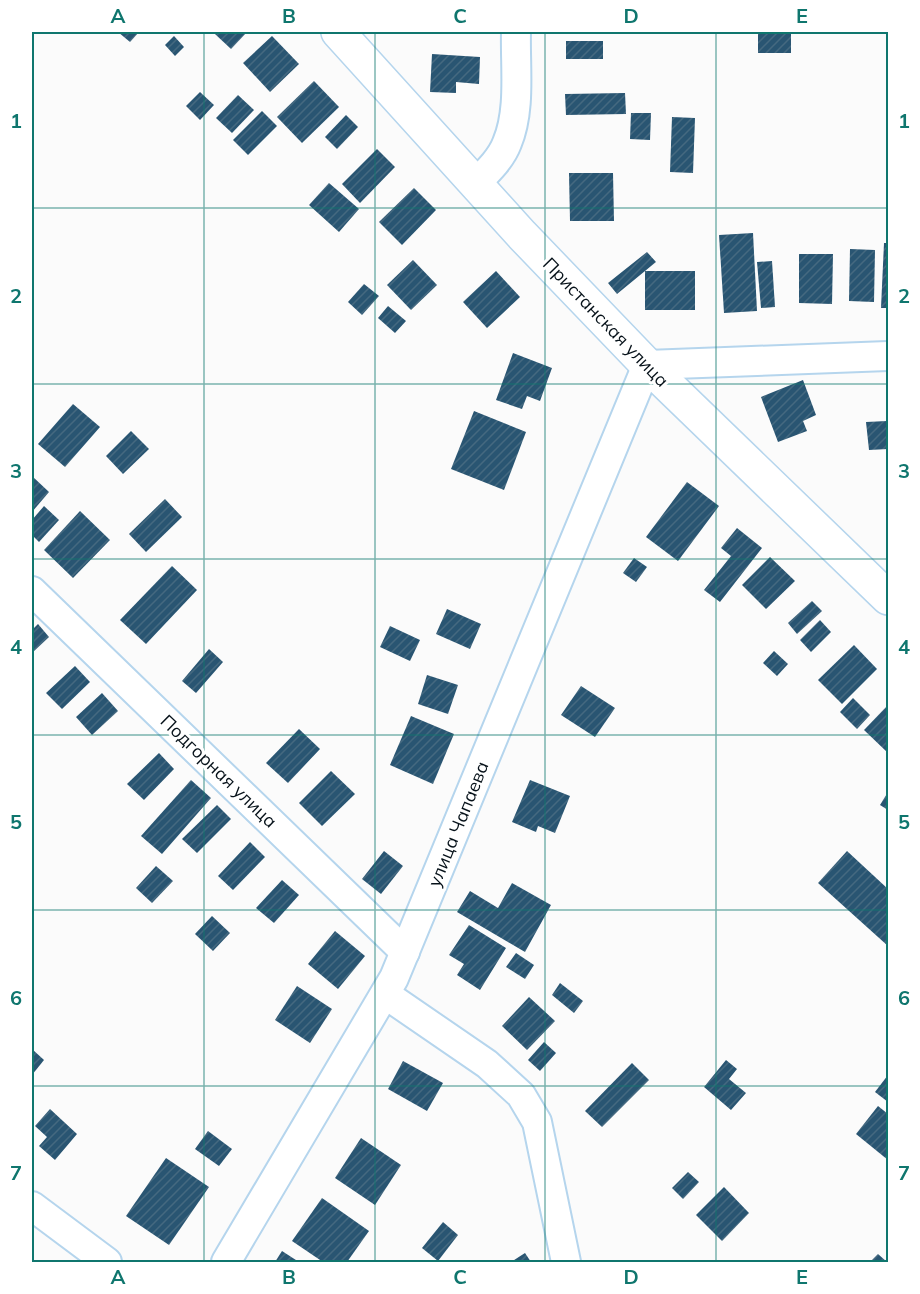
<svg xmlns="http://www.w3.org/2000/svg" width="920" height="1294" viewBox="0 0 920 1294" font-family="Mulish,sans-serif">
<defs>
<pattern id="building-hatch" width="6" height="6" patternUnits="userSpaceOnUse" patternTransform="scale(1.5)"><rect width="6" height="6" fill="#295572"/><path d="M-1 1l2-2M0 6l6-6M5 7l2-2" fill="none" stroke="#456980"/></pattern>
</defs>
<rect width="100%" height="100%" fill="#fbfbfb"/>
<g fill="url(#building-hatch)">
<path d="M 118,32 L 139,32 L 130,42 Z"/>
<path d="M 217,32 L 247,32 L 231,49 L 215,34 Z"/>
<rect x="758" y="32" width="33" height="21"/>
<path d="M 174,36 L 184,47 L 175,56 L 165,45 Z"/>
<path d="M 272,36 L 299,64 L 270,92 L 243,63 Z"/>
<rect x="566" y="41" width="37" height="18"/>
<path d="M 432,54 L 480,57 L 479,84 L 456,82 L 456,93 L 430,92 Z"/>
<path d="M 314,81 L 339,107 L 302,143 L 277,117 Z"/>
<path d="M 200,92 L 214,105 L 200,120 L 186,106 Z"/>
<path d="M 625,93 L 626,114 L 566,115 L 565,94 Z"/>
<path d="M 238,95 L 254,110 L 232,133 L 216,118 Z"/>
<path d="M 262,111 L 277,126 L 248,155 L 233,140 Z"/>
<path d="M 631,113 L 651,113 L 650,140 L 630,139 Z"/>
<path d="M 346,115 L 358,127 L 337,149 L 325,137 Z"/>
<path d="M 672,117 L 695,118 L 693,173 L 670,172 Z"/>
<path d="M 377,149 L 395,167 L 360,203 L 342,184 Z"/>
<path d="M 569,173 L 613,173 L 614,221 L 570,221 Z"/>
<path d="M 329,183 L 359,209 L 339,232 L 309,205 Z"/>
<path d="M 414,188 L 436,210 L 402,245 L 379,222 Z"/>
<path d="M 753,233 L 757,311 L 724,313 L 719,235 Z"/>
<path d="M 884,243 L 888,243 L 888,308 L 881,308 Z"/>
<path d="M 850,249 L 875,250 L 874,302 L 849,301 Z"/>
<path d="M 647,252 L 656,262 L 645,271 L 695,271 L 695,310 L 645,310 L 645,271 L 617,294 L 608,283 Z"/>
<path d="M 799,254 L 833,254 L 832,304 L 799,303 Z"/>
<path d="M 413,260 L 437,285 L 411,310 L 387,285 Z"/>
<path d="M 772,261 L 775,307 L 761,308 L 757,262 Z"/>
<path d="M 496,271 L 520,297 L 487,328 L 463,302 Z"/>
<path d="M 364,284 L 379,296 L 362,315 L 348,302 Z"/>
<path d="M 388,306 L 406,321 L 395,333 L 378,318 Z"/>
<path d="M 513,353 L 552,368 L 540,401 L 527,396 L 522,409 L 496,400 Z"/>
<path d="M 803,380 L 816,415 L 803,421 L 807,431 L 778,442 L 761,397 Z"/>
<path d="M 73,404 L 100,427 L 65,467 L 38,444 Z"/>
<path d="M 474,411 L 526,432 L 504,490 L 451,469 Z"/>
<path d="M 887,421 L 888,449 L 869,450 L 866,422 Z"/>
<path d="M 131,431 L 149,449 L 123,474 L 106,456 Z"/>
<path d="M 32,476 L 49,492 L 32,512 Z"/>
<path d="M 687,482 L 719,506 L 678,561 L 646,537 Z"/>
<path d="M 165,499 L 182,517 L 146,552 L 129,534 Z"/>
<path d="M 44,506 L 59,520 L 39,542 L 32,535 L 32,520 Z"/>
<path d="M 80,511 L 110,540 L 73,578 L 44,550 Z"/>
<path d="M 737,528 L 762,548 L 720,602 L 704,590 L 731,556 L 721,548 Z"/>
<path d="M 770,557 L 795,581 L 766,609 L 742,585 Z"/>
<path d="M 634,558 L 647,567 L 636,582 L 623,573 Z"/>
<path d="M 172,566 L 197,590 L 146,644 L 120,620 Z"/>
<path d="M 812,601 L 822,611 L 797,634 L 788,623 Z"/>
<path d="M 447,609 L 481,624 L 470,649 L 436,634 Z"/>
<path d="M 820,620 L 831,632 L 811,652 L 800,640 Z"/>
<path d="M 38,624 L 49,637 L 32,653 L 32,630 Z"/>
<path d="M 390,626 L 420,640 L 410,661 L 380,647 Z"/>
<path d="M 854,645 L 877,669 L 842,704 L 818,680 Z"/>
<path d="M 209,649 L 223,662 L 196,693 L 182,681 Z"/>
<path d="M 774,651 L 788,664 L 777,676 L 763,663 Z"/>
<path d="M 75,666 L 90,682 L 62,709 L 46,693 Z"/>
<path d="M 427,675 L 458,685 L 448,714 L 418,704 Z"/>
<path d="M 581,686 L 615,708 L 595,737 L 561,715 Z"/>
<path d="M 102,693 L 118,711 L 92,735 L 76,717 Z"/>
<path d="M 853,698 L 870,715 L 857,729 L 840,712 Z"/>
<path d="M 888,705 L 888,753 L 864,730 Z"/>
<path d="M 411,716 L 454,734 L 433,784 L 390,765 Z"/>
<path d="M 299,729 L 320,749 L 288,783 L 266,763 Z"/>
<path d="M 159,753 L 174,769 L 144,800 L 127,784 Z"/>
<path d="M 331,771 L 355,794 L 322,826 L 299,803 Z"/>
<path d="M 191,780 L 211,798 L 162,854 L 141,836 Z"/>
<path d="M 530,780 L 570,796 L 555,833 L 538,826 L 536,832 L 512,822 Z"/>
<path d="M 888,792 L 888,810 L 880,805 Z"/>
<path d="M 217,805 L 231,819 L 197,853 L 182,839 Z"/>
<path d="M 250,842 L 265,857 L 233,890 L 218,876 Z"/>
<path d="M 384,851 L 403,866 L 381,894 L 362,879 Z"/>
<path d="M 847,851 L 888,889 L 888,946 L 818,883 Z"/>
<path d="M 156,866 L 173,881 L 152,903 L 136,888 Z"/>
<path d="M 282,880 L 299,895 L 274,923 L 256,908 Z"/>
<path d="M 512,883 L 551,905 L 525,952 L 457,912 L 470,891 L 498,908 Z"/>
<path d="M 212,916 L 230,933 L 213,951 L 195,934 Z"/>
<path d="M 469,925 L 506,948 L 480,990 L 457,975 L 464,964 L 449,955 Z"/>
<path d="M 335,931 L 365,956 L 338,989 L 308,964 Z"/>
<path d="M 516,953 L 534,965 L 525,979 L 506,967 Z"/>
<path d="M 560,983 L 583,1001 L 574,1013 L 552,995 Z"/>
<path d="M 297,986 L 332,1009 L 310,1043 L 275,1020 Z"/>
<path d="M 529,997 L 555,1021 L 527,1050 L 502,1026 Z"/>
<path d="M 544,1042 L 556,1053 L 540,1071 L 528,1060 Z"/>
<path d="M 32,1049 L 44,1060 L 32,1075 Z"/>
<path d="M 726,1060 L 737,1069 L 729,1079 L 746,1093 L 731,1110 L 704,1087 Z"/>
<path d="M 403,1061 L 443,1083 L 427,1111 L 388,1089 Z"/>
<path d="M 632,1063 L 649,1080 L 602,1127 L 585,1111 Z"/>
<path d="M 888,1075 L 888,1102 L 875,1092 Z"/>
<path d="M 878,1106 L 888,1114 L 888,1160 L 856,1134 Z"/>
<path d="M 50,1109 L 77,1134 L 55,1160 L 39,1146 L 47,1137 L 35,1126 Z"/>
<path d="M 208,1131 L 232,1149 L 219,1166 L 195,1149 Z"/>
<path d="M 361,1138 L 401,1165 L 375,1205 L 335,1178 Z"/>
<path d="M 166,1158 L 209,1187 L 169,1245 L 126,1216 Z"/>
<path d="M 688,1172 L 699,1182 L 683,1199 L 672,1188 Z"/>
<path d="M 724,1187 L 749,1213 L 722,1241 L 696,1215 Z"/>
<path d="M 322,1198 L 369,1231 L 347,1262 L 323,1262 L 292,1241 Z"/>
<path d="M 443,1222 L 458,1235 L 438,1261 L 422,1248 Z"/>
<path d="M 282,1251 L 299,1262 L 275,1262 Z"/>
<path d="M 525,1253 L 531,1262 L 511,1262 Z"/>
<path d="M 878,1254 L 887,1262 L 870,1262 Z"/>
</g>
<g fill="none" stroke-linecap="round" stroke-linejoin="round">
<defs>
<g id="minor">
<path d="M 475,184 C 487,172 501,159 507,143 C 521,110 515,67 516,32"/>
<path d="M 32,591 L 405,952"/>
<path d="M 385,994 L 487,1064 L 521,1095 L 537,1122 L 566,1262"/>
<path d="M 32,1206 L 107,1262"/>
<path d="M 226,1262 L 394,978 L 647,365 L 888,356"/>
</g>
<path id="tertiary" d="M 338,32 L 522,235 L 647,365 L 888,598"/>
</defs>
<use href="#minor" stroke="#b5d5ed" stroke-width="32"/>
<use href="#tertiary" stroke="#b5d5ed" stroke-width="36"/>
<use href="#minor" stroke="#fff" stroke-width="28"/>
<use href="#tertiary" stroke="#fff" stroke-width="33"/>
</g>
<path fill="none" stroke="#0f766e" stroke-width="1.5" stroke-opacity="0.55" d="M 204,32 L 204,1262M 375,32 L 375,1262M 545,32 L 545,1262M 716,32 L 716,1262M 32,208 L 888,208M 32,384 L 888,384M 32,559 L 888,559M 32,735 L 888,735M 32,910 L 888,910M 32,1086 L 888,1086"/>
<g text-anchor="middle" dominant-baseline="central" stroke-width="6" stroke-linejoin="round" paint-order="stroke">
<g font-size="18" fill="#061119" stroke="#fff">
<text transform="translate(606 322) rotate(46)">Пристанская улица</text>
<text transform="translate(219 771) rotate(44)">Подгорная улица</text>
<text transform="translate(458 824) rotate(-68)">улица Чапаева</text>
</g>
</g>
<rect width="920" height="1294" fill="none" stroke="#ffffff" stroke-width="66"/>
<rect x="33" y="33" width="854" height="1228" fill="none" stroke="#0f766e" stroke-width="2"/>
<g font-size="20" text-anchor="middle" font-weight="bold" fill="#0f766e">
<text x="118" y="23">A</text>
<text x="289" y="23">B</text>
<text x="460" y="23">C</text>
<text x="631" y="23">D</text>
<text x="802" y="23">E</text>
<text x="16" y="128">1</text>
<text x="904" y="128">1</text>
<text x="16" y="303">2</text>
<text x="904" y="303">2</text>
<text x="16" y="478">3</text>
<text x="904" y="478">3</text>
<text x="16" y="654">4</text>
<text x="904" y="654">4</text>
<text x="16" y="829">5</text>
<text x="904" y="829">5</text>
<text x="16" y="1005">6</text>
<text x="904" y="1005">6</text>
<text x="16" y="1180">7</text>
<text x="904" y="1180">7</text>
<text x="118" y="1284">A</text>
<text x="289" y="1284">B</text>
<text x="460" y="1284">C</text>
<text x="631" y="1284">D</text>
<text x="802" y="1284">E</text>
</g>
</svg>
